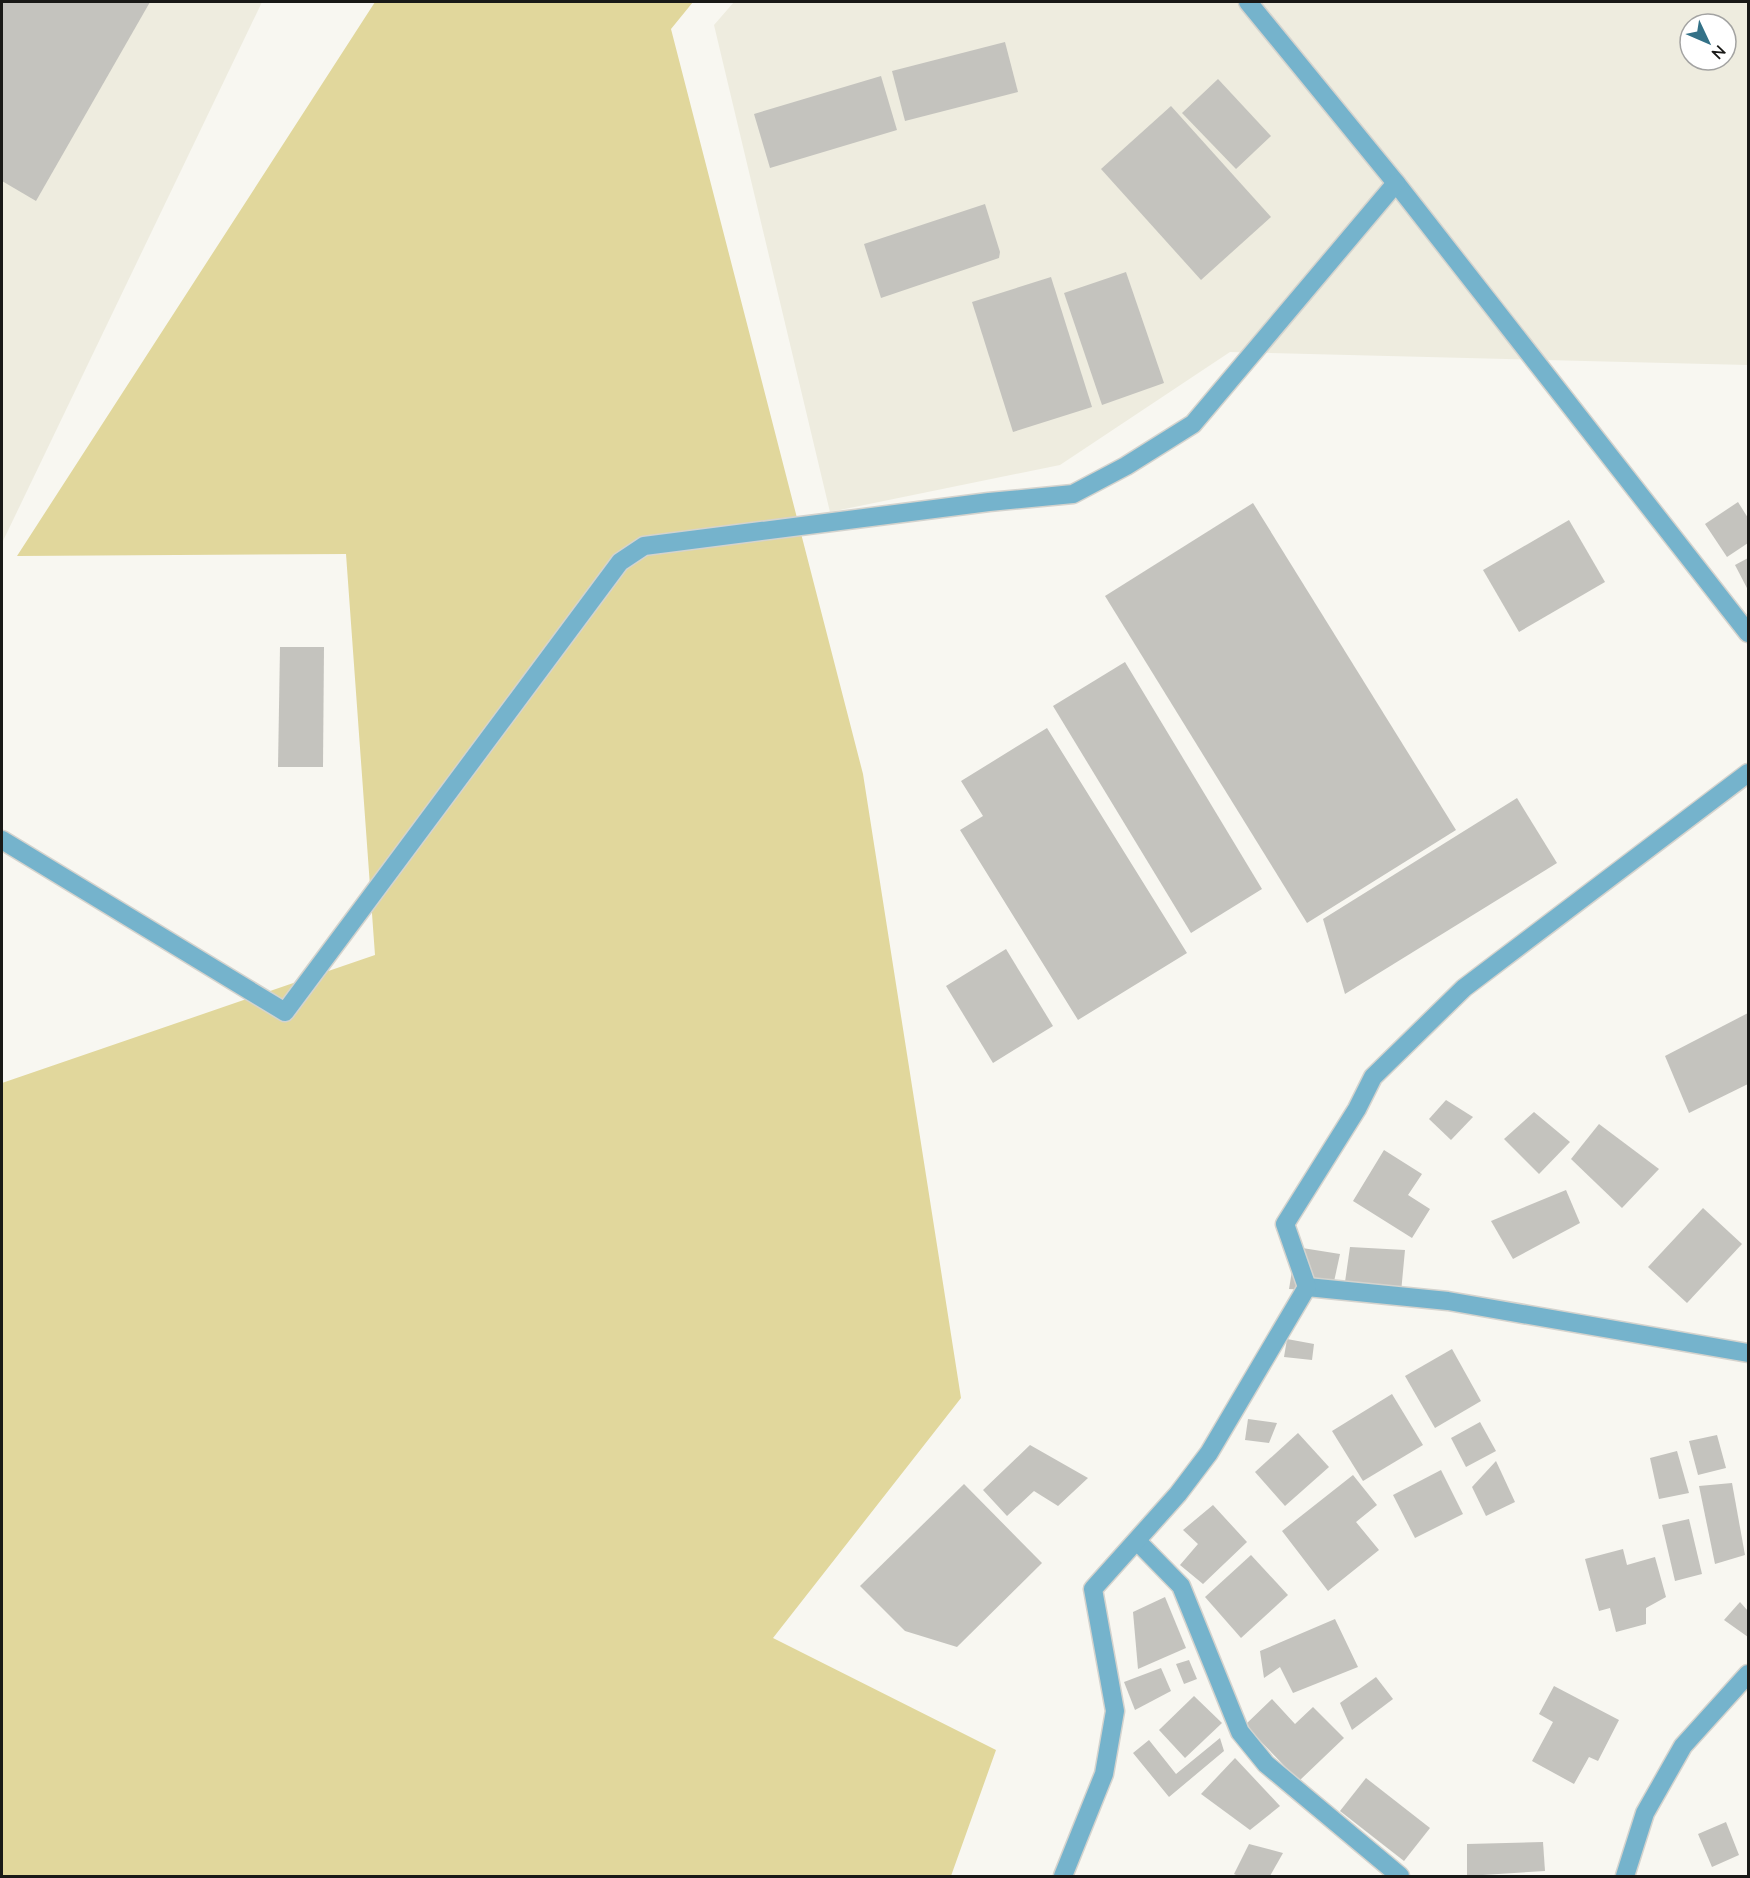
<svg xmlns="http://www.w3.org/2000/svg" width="1750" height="1878" viewBox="0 0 1750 1878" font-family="'Nunito Sans',sans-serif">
<rect width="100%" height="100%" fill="#f8f7f1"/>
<g fill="#eeecdf" fill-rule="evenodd">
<path d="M 2,2 L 262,2 L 2,543 Z"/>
<path d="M 734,2 L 1748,2 L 1748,365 L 1230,352 L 1060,465 L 830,512 L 714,25 ZM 1690,24 L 1726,24 L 1726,60 L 1690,60 Z"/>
</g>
<path fill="#e1d79c" d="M 375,2 L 693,2 L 671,29 L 863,774 L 961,1398 L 773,1638 L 996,1750 L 951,1876 L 2,1876 L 2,1083 L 375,955 L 346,554 L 17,556 Z"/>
<g fill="#c4c3be">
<path d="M 2,2 L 150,2 L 36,201 L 2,181 Z"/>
<path d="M 1005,42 L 1018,92 L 905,121 L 892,71 Z"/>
<path d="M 881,76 L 897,130 L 770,168 L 754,114 Z"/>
<path d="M 1218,79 L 1271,136 L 1236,169 L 1182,113 Z"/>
<path d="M 1171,106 L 1271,217 L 1201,280 L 1101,169 Z"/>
<path d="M 985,204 L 1000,252 L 999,258 L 881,298 L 864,244 Z"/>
<path d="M 1126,272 L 1164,383 L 1102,405 L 1064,293 Z"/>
<path d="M 1051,277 L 1092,407 L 1013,432 L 972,302 Z"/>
<path d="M 1738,502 L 1748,518 L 1748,543 L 1727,557 L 1705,524 Z"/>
<path d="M 1253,503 L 1456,830 L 1307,923 L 1105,596 Z"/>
<path d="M 1569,520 L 1605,582 L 1519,632 L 1483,570 Z"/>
<path d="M 1748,558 L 1748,590 L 1735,565 Z"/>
<path d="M 280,647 L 324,647 L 323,767 L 278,767 Z"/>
<path d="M 1125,662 L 1262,889 L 1191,933 L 1053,706 Z"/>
<path d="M 1047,728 L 1187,953 L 1078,1020 L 960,830 L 983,816 L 961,781 Z"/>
<path d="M 1517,798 L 1557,863 L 1345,994 L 1323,919 Z"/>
<path d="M 1006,949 L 1053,1026 L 993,1063 L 946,986 Z"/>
<path d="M 1748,1013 L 1748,1084 L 1689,1113 L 1665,1056 Z"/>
<path d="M 1446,1100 L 1473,1117 L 1451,1140 L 1429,1119 Z"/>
<path d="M 1534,1112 L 1570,1142 L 1539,1174 L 1504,1139 Z"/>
<path d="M 1599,1124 L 1659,1169 L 1622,1208 L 1571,1159 Z"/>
<path d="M 1384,1150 L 1422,1174 L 1408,1195 L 1430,1209 L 1412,1238 L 1353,1201 Z"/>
<path d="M 1566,1190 L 1580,1223 L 1513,1259 L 1491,1221 Z"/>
<path d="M 1703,1208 L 1742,1244 L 1687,1303 L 1648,1267 Z"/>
<path d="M 1296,1247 L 1340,1254 L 1332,1291 L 1289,1289 Z"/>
<path d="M 1350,1247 L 1405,1250 L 1400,1303 L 1343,1296 Z"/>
<path d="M 1287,1339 L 1314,1344 L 1312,1360 L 1284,1357 Z"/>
<path d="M 1452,1349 L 1481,1401 L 1435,1428 L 1405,1376 Z"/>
<path d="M 1392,1394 L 1423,1445 L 1363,1481 L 1332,1431 Z"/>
<path d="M 1248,1419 L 1277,1423 L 1269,1443 L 1245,1440 Z"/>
<path d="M 1480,1422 L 1496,1451 L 1466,1467 L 1451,1438 Z"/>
<path d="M 1298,1433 L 1329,1467 L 1285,1506 L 1255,1472 Z"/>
<path d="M 1717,1435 L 1726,1468 L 1698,1475 L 1689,1441 Z"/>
<path d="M 1030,1445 L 1088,1478 L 1058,1506 L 1034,1491 L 1007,1516 L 983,1490 Z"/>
<path d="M 1677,1451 L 1689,1493 L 1659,1499 L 1650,1458 Z"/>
<path d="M 1496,1461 L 1515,1502 L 1486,1516 L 1472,1487 Z"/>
<path d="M 1441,1470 L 1463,1514 L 1415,1538 L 1393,1495 Z"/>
<path d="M 1353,1475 L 1377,1505 L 1356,1522 L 1379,1550 L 1328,1591 L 1282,1531 Z"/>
<path d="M 1732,1483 L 1745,1555 L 1715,1564 L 1699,1486 Z"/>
<path d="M 964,1484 L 1042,1563 L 957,1647 L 905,1631 L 860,1586 Z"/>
<path d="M 1213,1505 L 1247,1542 L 1203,1584 L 1180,1565 L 1198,1544 L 1183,1530 Z"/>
<path d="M 1689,1519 L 1702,1574 L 1675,1581 L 1662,1525 Z"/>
<path d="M 1623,1549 L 1627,1565 L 1655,1557 L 1666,1597 L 1646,1608 L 1646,1624 L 1616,1632 L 1610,1608 L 1599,1611 L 1585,1559 Z"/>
<path d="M 1251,1555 L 1288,1595 L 1241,1638 L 1205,1597 Z"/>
<path d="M 1165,1597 L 1186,1648 L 1138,1669 L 1133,1612 Z"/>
<path d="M 1740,1602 L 1748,1611 L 1748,1637 L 1724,1620 Z"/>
<path d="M 1335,1619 L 1358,1667 L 1293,1693 L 1280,1667 L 1264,1678 L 1260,1651 Z"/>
<path d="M 1189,1660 L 1197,1679 L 1184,1684 L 1176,1664 Z"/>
<path d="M 1161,1668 L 1171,1691 L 1135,1710 L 1124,1682 Z"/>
<path d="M 1376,1677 L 1393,1699 L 1352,1730 L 1340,1703 Z"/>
<path d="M 1554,1686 L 1619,1720 L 1598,1761 L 1589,1757 L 1574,1784 L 1532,1761 L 1553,1722 L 1539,1714 Z"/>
<path d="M 1194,1696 L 1222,1723 L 1185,1758 L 1159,1730 Z"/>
<path d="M 1272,1699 L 1295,1724 L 1313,1707 L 1344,1738 L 1299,1781 L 1245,1725 Z"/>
<path d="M 1220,1738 L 1224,1751 L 1169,1797 L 1133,1753 L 1149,1740 L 1176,1774 Z"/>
<path d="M 1235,1758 L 1280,1806 L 1250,1830 L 1201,1794 Z"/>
<path d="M 1366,1778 L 1430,1828 L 1404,1861 L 1340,1811 Z"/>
<path d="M 1726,1822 L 1739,1855 L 1712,1867 L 1698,1834 Z"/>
<path d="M 1543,1842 L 1545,1871 L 1467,1876 L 1467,1844 Z"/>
<path d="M 1249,1844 L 1283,1853 L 1270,1876 L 1238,1876 L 1234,1874 Z"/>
</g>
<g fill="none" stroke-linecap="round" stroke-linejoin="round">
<defs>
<g id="minor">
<path d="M 1248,2 L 1396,183 L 1748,633"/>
<path d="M 2,840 L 285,1012 L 620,562 L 644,546 L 989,502 L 1073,494 L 1126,466 L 1193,424 L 1396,183"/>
<path d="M 1307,1287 L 1448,1301 L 1748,1353"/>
<path d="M 1137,1541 L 1181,1586 L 1240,1732 L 1266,1764 L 1400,1876"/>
<path d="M 1063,1876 L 1104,1774 L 1115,1711 L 1093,1589 L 1178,1494 L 1209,1453 L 1307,1287 L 1285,1224 L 1357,1109 L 1373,1077 L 1464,988 L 1748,773"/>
<path d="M 1625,1876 L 1645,1813 L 1683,1746 L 1748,1674"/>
</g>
</defs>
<use href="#minor" stroke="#d4d3ce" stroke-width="21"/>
<use href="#minor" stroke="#75b3cc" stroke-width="18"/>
</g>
<rect width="1750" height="1878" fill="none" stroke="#191917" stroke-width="6"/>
<g transform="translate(1708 42) rotate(134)"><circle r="28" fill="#ffffff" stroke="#a3a3a2" stroke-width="1.5"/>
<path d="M0-4.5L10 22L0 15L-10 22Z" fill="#337187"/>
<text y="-9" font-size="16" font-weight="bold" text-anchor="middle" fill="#191917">N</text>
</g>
</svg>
